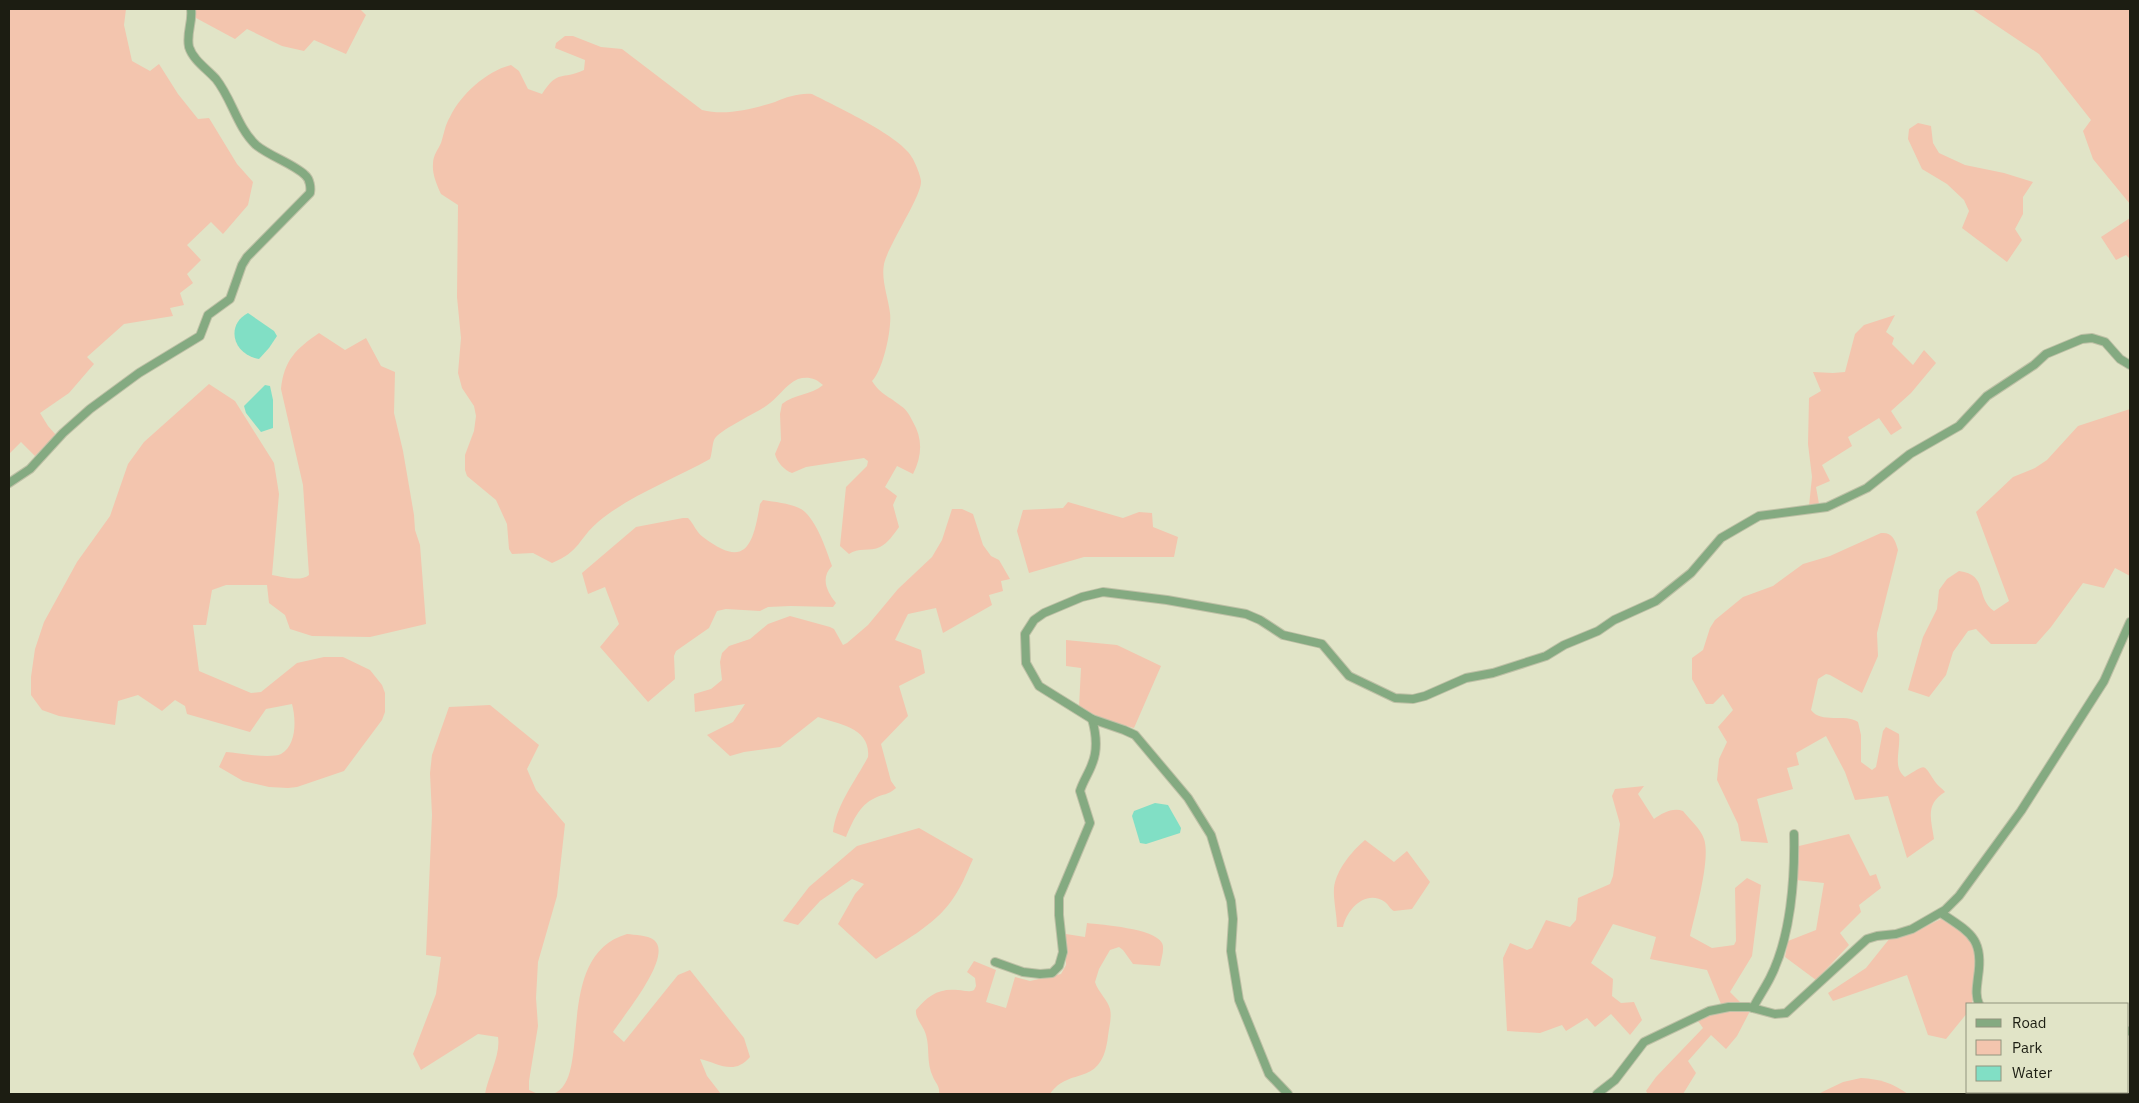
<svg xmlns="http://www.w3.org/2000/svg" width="2139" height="1103" viewBox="0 0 2139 1103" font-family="'IBM Plex Sans',sans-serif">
<rect width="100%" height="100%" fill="#e1e4c7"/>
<g fill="#f3c5ae">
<path d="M 9,9 L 126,9 L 124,25 L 132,61 L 150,71 L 159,64 L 178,94 L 198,119 L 209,118 L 237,164 L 253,182 L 248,205 L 223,234 L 211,222 L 187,245 L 201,260 L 187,274 L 193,283 L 180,293 L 184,305 L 170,308 L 173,316 L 124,324 L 87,357 L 94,364 L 69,393 L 40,413 L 48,426 L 56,435 L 35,456 L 21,442 L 9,454 Z"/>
<path d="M 193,9 L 360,9 L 366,15 L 346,54 L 314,40 L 304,51 L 282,46 L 247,29 L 235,39 L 196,18 Z"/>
<path d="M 1972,9 L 2130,9 L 2130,204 L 2093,159 L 2083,131 L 2091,120 L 2039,54 Z"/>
<path d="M 565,36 L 573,36 L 601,47 L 622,49 L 702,110 C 726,116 752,109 775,102 C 787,97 799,93 812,94 C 835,106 903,137 913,159 C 916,165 920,174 921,181 C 922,196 889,243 884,264 C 881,280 888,297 890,313 C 892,329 883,370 872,381 C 881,395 889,396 901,406 C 907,410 910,416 913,422 C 923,439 922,456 913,474 L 897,466 L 885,487 L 897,496 L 893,505 L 899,527 C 894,534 888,543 880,547 C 870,552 858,547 849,554 L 840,546 L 846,487 L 867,466 L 868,461 L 864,458 L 806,467 L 792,473 C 784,470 777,462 775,454 L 781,440 L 780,414 L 782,404 C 794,394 812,395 823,385 C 816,378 807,376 798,379 C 785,385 777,399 766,406 C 755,414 719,430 714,440 C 712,446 712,454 710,459 C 674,479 629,496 598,522 C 578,539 581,551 552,563 L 533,553 L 512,554 L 509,549 L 507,524 L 496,500 L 467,476 L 465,470 L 465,455 L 474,431 L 476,416 L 474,406 L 462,388 L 458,373 L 461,338 L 457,297 L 458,205 L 441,194 C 437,185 432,174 433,164 C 433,155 438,150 441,143 C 444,134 445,125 450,117 C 461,94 487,71 511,65 L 519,71 L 528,89 L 542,94 C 559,68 561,81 584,70 L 585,60 L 555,48 L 556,43 Z"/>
<path d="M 1918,123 L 1931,126 L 1933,143 L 1939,153 L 1965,165 L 2004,173 L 2033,182 L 2023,197 L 2023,214 L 2015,229 L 2022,240 L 2007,262 L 1962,228 L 1969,211 L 1964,200 L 1947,184 L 1922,169 L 1908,139 L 1909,129 Z"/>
<path d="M 2130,218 L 2130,259 L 2126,255 L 2116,260 L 2101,237 Z"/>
<path d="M 1895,315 L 1886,332 L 1894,338 L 1892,344 L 1913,365 L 1924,350 L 1936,363 L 1911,393 L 1891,411 L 1902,428 L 1891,435 L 1879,418 L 1848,437 L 1852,446 L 1822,465 L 1830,481 L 1816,487 L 1819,504 L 1809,506 L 1812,477 L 1808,444 L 1809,398 L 1821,391 L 1813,372 L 1833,373 L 1845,372 L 1855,334 L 1864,325 Z"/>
<path d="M 319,333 L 345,350 L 366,338 L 381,366 L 395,372 L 394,413 L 403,451 L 414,515 L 415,530 L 420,545 L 426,624 L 370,637 L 312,636 L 290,629 L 285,615 L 269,603 L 267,585 L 226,585 L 212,590 L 206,625 L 193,625 L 199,671 L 251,693 L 261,692 L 297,663 L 324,657 L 343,657 L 370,670 L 382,685 L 385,693 L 385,712 L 382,720 L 344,771 L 297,787 L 288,788 L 269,787 L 243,781 L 219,767 L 226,752 C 239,753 270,759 281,754 C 297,745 296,719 292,704 L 266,709 L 250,732 L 187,714 L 185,706 L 175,700 L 162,711 L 138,695 L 118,701 L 115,725 L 59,716 L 42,710 L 31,695 L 31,677 L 35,649 L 44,622 L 77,562 L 110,516 L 128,464 L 144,442 L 209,384 L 235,401 L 274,463 L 279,494 L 272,575 C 283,577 301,582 309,575 L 303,485 L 281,389 C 284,360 296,349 319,333 Z"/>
<path d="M 2130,409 L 2130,576 L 2115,568 L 2104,588 L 2083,583 L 2051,627 L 2036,644 L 1991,644 L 1976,629 L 1968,631 L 1953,652 L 1946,675 L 1929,697 L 1908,690 L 1923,637 L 1937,609 L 1939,590 L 1947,579 L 1959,571 C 1989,575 1975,598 1994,611 L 2009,601 L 1976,512 L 2013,477 L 2035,468 L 2047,460 L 2078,426 Z"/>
<path d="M 763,500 C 775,502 788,503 799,508 C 815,515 826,549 832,566 C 820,578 827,592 836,603 L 833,607 L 791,606 L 768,607 L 760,611 L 726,609 L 717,611 L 709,628 L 676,651 L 674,656 L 675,679 L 648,702 L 600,647 L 619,624 L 605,587 L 588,594 L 582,573 L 636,527 L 683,518 L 688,518 C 694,524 696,532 703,537 C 746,570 753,545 760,504 Z"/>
<path d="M 1068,502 L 1123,518 L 1139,512 L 1152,513 L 1153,527 L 1178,537 L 1174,557 L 1084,557 L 1029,573 L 1017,531 L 1023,510 L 1063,508 Z"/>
<path d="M 952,509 L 962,509 L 973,514 L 983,545 L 991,556 L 999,560 L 1010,579 L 1001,581 L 1003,591 L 989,595 L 992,605 L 943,633 L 936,608 L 908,614 L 895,640 L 921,650 L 925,673 L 899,686 L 908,716 L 881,744 L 891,781 L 896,788 C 887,796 884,793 875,798 C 859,805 852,823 846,837 L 833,832 C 836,805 856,780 868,757 C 871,728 839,724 818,717 L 780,747 L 744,752 L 730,756 L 707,735 L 733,722 L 745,704 L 695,712 L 694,694 L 711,689 L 722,680 L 720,662 L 722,653 L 729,646 L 750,639 L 768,624 L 790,616 L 830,627 L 834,629 L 843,645 L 847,643 L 868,625 L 898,589 L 932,557 L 942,540 Z"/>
<path d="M 1881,533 C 1892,532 1895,539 1898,550 L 1877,633 L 1878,656 L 1862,693 L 1830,675 L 1826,674 L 1818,679 L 1811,710 C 1821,724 1845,713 1858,722 L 1861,735 L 1861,762 L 1872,770 L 1876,767 L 1883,731 L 1886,727 L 1899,734 C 1901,749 1892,767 1905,777 C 1928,763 1922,763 1936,783 C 1939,787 1942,788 1945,792 C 1925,804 1931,819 1934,839 L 1907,858 L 1888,796 L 1855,800 L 1845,772 L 1826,736 L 1796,753 L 1799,765 L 1787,768 L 1793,789 L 1757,799 L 1768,843 L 1741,841 L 1738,824 L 1717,780 L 1719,759 L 1727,742 L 1718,727 L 1733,710 L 1723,694 L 1713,704 L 1706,704 L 1692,679 L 1692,658 L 1703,650 L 1710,628 L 1715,620 L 1743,597 L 1773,586 L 1803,564 L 1830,556 Z"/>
<path d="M 1066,640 L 1117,645 L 1161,666 L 1134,728 L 1107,721 L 1079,707 L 1081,668 L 1066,666 Z"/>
<path d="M 490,705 L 539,745 L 527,769 L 536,790 L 565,824 L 557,896 L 538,962 L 536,998 L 538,1026 L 529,1081 L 529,1090 L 538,1094 L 485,1094 C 488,1076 501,1055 498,1037 L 478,1034 L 421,1070 L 413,1054 L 436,994 L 441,957 L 426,955 L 432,815 L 430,773 L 432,755 L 449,707 Z"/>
<path d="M 1644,786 L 1638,794 L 1654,819 C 1662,813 1673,807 1683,811 C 1689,819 1701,829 1704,839 C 1711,859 1695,914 1690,936 L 1712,948 L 1734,945 L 1736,941 L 1735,888 L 1747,878 L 1761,885 L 1752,956 L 1730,992 L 1740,1002 L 1721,1004 L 1707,970 L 1650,959 L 1656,937 L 1613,924 L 1591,963 L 1613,979 L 1612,996 L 1621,1003 L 1634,1002 L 1642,1020 L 1630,1035 L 1611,1014 L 1595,1027 L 1587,1018 L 1566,1031 L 1562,1025 L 1540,1033 L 1507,1031 L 1503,958 L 1510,943 L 1527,950 L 1532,948 L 1546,920 L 1570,927 L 1576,920 L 1578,898 L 1610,884 L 1613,876 L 1620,824 L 1612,796 L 1615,789 Z"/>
<path d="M 919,828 L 973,859 C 967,872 961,888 952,900 C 934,926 902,942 876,959 L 838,924 L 855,894 L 864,884 L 852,879 L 820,901 L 798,925 L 783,921 L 809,887 L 857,846 Z"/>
<path d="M 1849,834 L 1870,876 L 1876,874 L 1881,888 L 1859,905 L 1861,912 L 1840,933 L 1849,945 L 1816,980 L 1785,957 L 1788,941 L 1816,930 L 1824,883 L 1796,880 L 1799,846 Z"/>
<path d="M 1365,840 L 1394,862 L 1407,851 L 1430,882 L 1412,909 L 1394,911 C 1389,908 1389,905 1385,902 C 1366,889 1347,909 1343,927 L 1337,927 C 1337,916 1333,898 1334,888 C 1336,870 1352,851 1365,840 Z"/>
<path d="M 1941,919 C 1951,925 1967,932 1973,942 C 1981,956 1974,989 1972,1004 L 1968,1004 L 1968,1012 L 1946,1039 L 1928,1035 L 1907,975 L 1833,1001 L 1828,993 L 1866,968 L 1890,938 L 1912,933 Z"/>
<path d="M 1087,923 C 1102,925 1154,928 1162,943 C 1165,949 1161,959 1160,966 L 1133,964 L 1123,950 L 1119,947 L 1110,950 L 1099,969 L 1095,982 C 1098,992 1108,1000 1110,1009 C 1112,1017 1109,1028 1108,1036 C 1102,1089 1070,1065 1050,1094 L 939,1094 C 940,1086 936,1084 933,1077 C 926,1062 930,1048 926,1035 C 924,1026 915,1019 916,1010 C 928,996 938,988 958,990 C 964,990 968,993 974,990 L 976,986 L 975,978 L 967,972 L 974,961 L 996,970 L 986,1002 L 1006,1008 L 1015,977 L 1030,981 L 1061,974 L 1066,965 L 1066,934 L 1085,937 Z"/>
<path d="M 627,934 C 635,935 647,935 654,940 C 674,956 623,1016 613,1032 L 624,1042 L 678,975 L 690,970 L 744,1038 L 750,1057 C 734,1076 718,1063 700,1059 L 707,1076 L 721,1094 L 553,1094 C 594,1080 551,956 627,934 Z"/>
<path d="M 1744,1009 L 1750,1011 L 1737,1036 L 1726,1049 L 1711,1035 L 1688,1061 L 1696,1073 L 1683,1094 L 1648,1094 L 1646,1091 L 1656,1077 L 1703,1028 L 1698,1021 L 1714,1014 Z"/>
<path d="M 1861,1078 C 1880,1079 1892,1083 1908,1094 L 1818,1094 L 1843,1082 Z"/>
<path d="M 2001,1092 L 2099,1092 L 2100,1094 L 1999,1094 Z"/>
</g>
<g fill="#81dfc5">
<path d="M 248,313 L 274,331 L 277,336 L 269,348 L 259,359 C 233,355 225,325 248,313 Z"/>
<path d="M 265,385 L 270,386 L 273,400 L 273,428 L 261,432 L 246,413 L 244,406 Z"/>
<path d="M 1155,803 L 1168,805 L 1181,828 L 1180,833 L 1146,844 L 1140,843 L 1132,816 L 1134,811 Z"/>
</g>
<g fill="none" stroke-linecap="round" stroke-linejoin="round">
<defs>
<g id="minor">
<path d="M 9,483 L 30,469 L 63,433 L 90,409 L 139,373 L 200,336 L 208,315 L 230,299 L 242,265 L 247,257 L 310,193 C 311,188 310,179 305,175 C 294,164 269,156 256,145 C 237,127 232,99 216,79 C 207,69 193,60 189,47 C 186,33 193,22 191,9"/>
<path d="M 1941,913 C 1971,933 1984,939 1978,977 C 1977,987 1975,995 1979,1004"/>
<path d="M 995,962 L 1023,972 L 1040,974 L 1052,973 L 1059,966 L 1063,952 L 1059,915 L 1059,897 L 1090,823 L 1080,791 C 1083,781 1089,773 1092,764 C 1098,750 1096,733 1092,719"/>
<path d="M 1753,1008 C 1758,998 1765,988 1770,978 C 1791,937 1795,878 1794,834"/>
<path d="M 2128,1031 L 2130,1031"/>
<path d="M 1288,1094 L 1269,1074 L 1239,1000 L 1231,951 L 1233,919 L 1231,901 L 1211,835 L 1188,798 L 1135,735 L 1124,730 L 1092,719 L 1039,686 L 1026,663 L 1025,634 L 1034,620 L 1044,613 L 1082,597 L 1103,592 L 1167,600 L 1246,614 L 1260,620 L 1283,635 L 1322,644 L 1349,676 L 1395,698 L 1413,699 L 1425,696 L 1466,678 L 1493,673 L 1546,656 L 1564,645 L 1598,631 L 1614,620 L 1656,601 L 1691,573 L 1721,538 L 1759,516 L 1827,507 L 1867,488 L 1910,454 L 1959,426 L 1987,396 L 2034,365 L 2046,354 L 2082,339 L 2092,338 L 2105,342 L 2120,359 L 2130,365"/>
<path d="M 1597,1094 L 1615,1080 L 1644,1042 L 1709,1011 L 1729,1007 L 1749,1007 L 1775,1014 L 1786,1013 L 1867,939 L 1877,936 L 1896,934 L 1912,929 L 1945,910 L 1959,896 L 2021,811 L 2104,681 L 2130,622"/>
</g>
</defs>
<use href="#minor" stroke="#bec0a6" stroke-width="10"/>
<use href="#minor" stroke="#84aa81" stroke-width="8"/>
</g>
<rect width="2139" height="1103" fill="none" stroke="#1c1d12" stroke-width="20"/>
<rect x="1966" y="1003" width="162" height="90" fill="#e1e4c7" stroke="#92947f"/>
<rect x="1976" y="1019" width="25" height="8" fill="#84aa81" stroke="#92947f"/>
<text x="2012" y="1028" font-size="15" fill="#1c1d12">Road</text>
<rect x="1976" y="1040" width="25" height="15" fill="#f3c5ae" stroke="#92947f"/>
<text x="2012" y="1053" font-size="15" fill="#1c1d12">Park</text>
<rect x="1976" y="1066" width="25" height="15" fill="#81dfc5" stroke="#92947f"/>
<text x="2012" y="1078" font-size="15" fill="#1c1d12">Water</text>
</svg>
